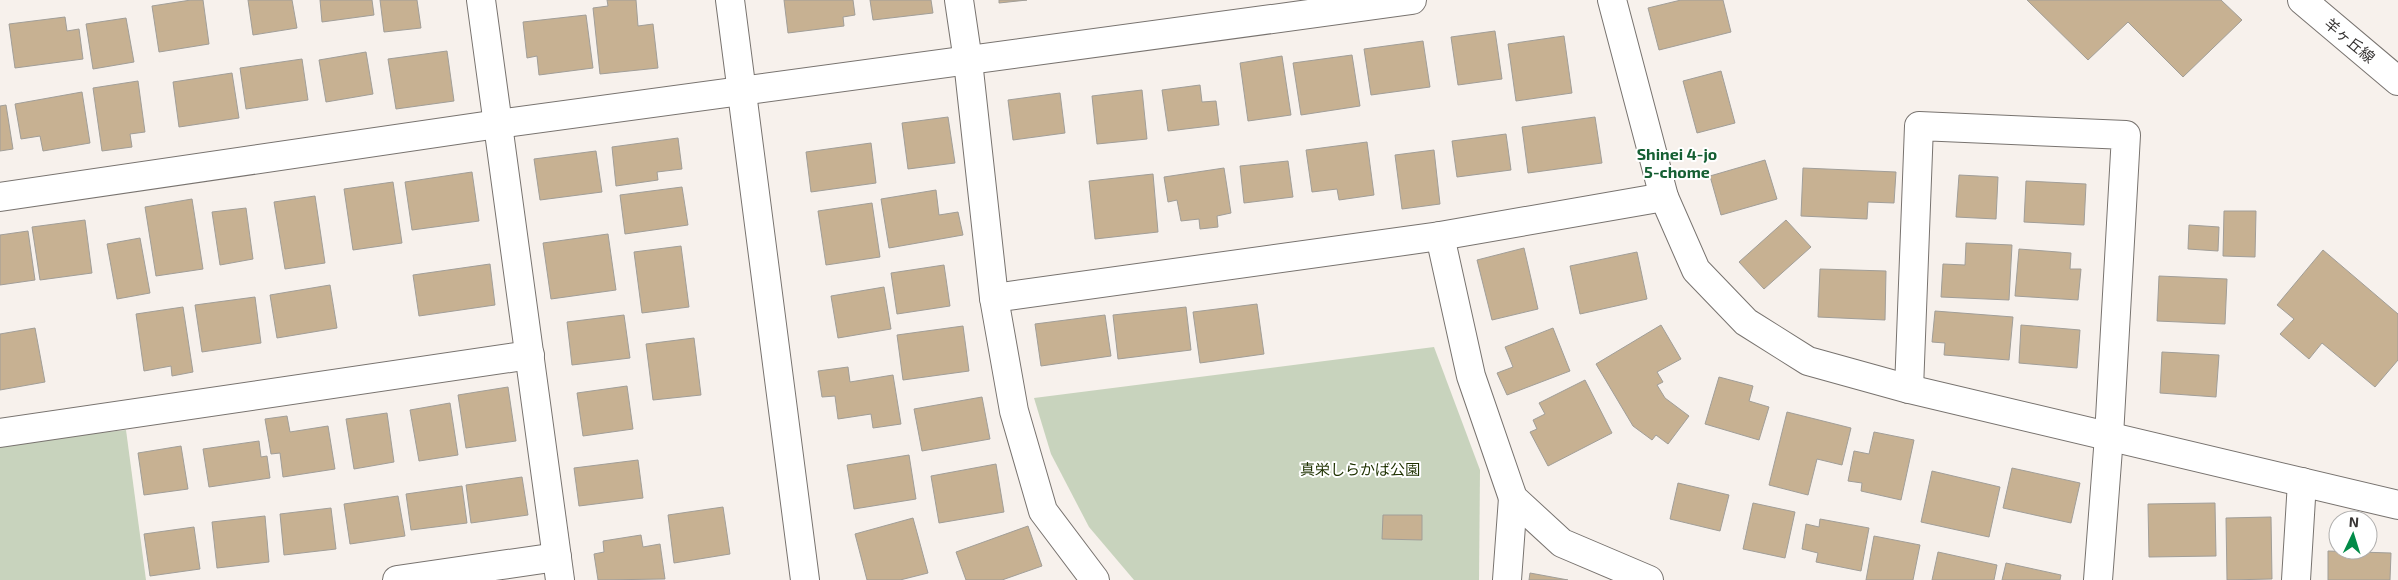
<svg xmlns="http://www.w3.org/2000/svg" width="2398" height="580" viewBox="0 0 2398 580" font-family="'Exo 2','Noto Sans JP',sans-serif">
<rect width="100%" height="100%" fill="#f7f1ec"/>
<g fill="#c8d3bd">
<path d="M 1434,347 L 1480,470 L 1479,580 L 1134,580 L 1089,527 L 1051,454 L 1034,398 Z"/>
<path d="M 126,430 L 146,580 L 0,580 L 0,443 Z"/>
</g>
<g fill="#c7b192" stroke="#a19e98">
<path d="M 191,0 L 203,0 L 209,44 L 159,52 L 152,6 Z"/>
<path d="M 248,0 L 292,0 L 297,28 L 253,35 Z"/>
<path d="M 320,0 L 372,0 L 374,15 L 322,22 Z"/>
<path d="M 380,0 L 417,0 L 421,28 L 384,32 Z"/>
<path d="M 607,0 L 636,0 L 638,26 L 653,24 L 658,68 L 600,74 L 593,8 L 608,6 Z"/>
<path d="M 784,0 L 853,0 L 855,15 L 843,17 L 844,26 L 788,33 Z"/>
<path d="M 870,0 L 931,0 L 933,13 L 873,20 Z"/>
<path d="M 999,0 L 1027,0 L 999,3 Z"/>
<path d="M 1681,0 L 1723,0 L 1731,32 L 1659,50 L 1648,8 Z"/>
<path d="M 2027,0 L 2221,0 L 2242,20 L 2183,77 L 2128,22 L 2088,60 Z"/>
<path d="M 586,15 L 593,68 L 539,75 L 537,56 L 527,58 L 523,22 Z"/>
<path d="M 65,17 L 67,31 L 79,29 L 83,59 L 15,68 L 9,24 Z"/>
<path d="M 126,18 L 134,62 L 93,69 L 86,24 Z"/>
<path d="M 1495,31 L 1502,79 L 1458,85 L 1451,37 Z"/>
<path d="M 1564,36 L 1572,93 L 1516,101 L 1508,44 Z"/>
<path d="M 1423,41 L 1430,87 L 1371,95 L 1364,49 Z"/>
<path d="M 447,51 L 454,101 L 396,109 L 388,59 Z"/>
<path d="M 366,52 L 373,94 L 326,102 L 319,60 Z"/>
<path d="M 1352,55 L 1360,106 L 1301,115 L 1293,63 Z"/>
<path d="M 1282,56 L 1291,115 L 1248,121 L 1240,63 Z"/>
<path d="M 302,59 L 308,100 L 246,109 L 240,68 Z"/>
<path d="M 1721,71 L 1735,123 L 1697,133 L 1683,81 Z"/>
<path d="M 232,73 L 239,118 L 179,127 L 173,82 Z"/>
<path d="M 138,81 L 145,132 L 130,134 L 132,147 L 102,151 L 93,88 Z"/>
<path d="M 1200,85 L 1202,102 L 1216,101 L 1219,125 L 1168,131 L 1162,90 Z"/>
<path d="M 1142,90 L 1147,139 L 1097,144 L 1092,96 Z"/>
<path d="M 82,92 L 90,143 L 43,151 L 40,136 L 21,139 L 15,104 Z"/>
<path d="M 1060,93 L 1065,133 L 1013,140 L 1008,100 Z"/>
<path d="M 6,105 L 13,149 L 0,151 L 0,106 Z"/>
<path d="M 948,117 L 955,163 L 908,169 L 902,123 Z"/>
<path d="M 1595,117 L 1602,163 L 1528,173 L 1522,127 Z"/>
<path d="M 1506,134 L 1511,170 L 1457,177 L 1452,141 Z"/>
<path d="M 678,138 L 682,169 L 657,172 L 658,180 L 616,186 L 612,147 Z"/>
<path d="M 1367,142 L 1374,195 L 1339,200 L 1337,189 L 1312,192 L 1306,150 Z"/>
<path d="M 871,143 L 876,183 L 811,192 L 806,152 Z"/>
<path d="M 1434,150 L 1440,204 L 1402,209 L 1395,155 Z"/>
<path d="M 596,151 L 602,192 L 540,200 L 534,159 Z"/>
<path d="M 1765,160 L 1777,199 L 1721,215 L 1710,176 Z"/>
<path d="M 1288,161 L 1293,197 L 1244,203 L 1240,166 Z"/>
<path d="M 1224,168 L 1231,213 L 1217,216 L 1218,227 L 1200,229 L 1199,219 L 1181,221 L 1177,200 L 1168,202 L 1164,177 Z"/>
<path d="M 1803,168 L 1896,172 L 1894,203 L 1868,202 L 1867,219 L 1801,216 Z"/>
<path d="M 472,172 L 479,221 L 412,230 L 405,182 Z"/>
<path d="M 1153,174 L 1158,232 L 1095,239 L 1089,181 Z"/>
<path d="M 1959,175 L 1998,177 L 1996,219 L 1956,217 Z"/>
<path d="M 2026,181 L 2086,184 L 2084,225 L 2024,222 Z"/>
<path d="M 393,182 L 402,243 L 353,250 L 344,189 Z"/>
<path d="M 682,187 L 688,225 L 625,234 L 620,195 Z"/>
<path d="M 936,190 L 939,215 L 958,212 L 963,235 L 889,248 L 881,199 Z"/>
<path d="M 315,196 L 325,263 L 285,269 L 274,202 Z"/>
<path d="M 192,199 L 203,269 L 156,276 L 145,207 Z"/>
<path d="M 872,203 L 880,257 L 826,265 L 818,211 Z"/>
<path d="M 246,208 L 253,259 L 220,265 L 212,212 Z"/>
<path d="M 2224,211 L 2256,211 L 2255,257 L 2223,256 Z"/>
<path d="M 85,220 L 92,273 L 40,280 L 32,227 Z"/>
<path d="M 1786,220 L 1811,247 L 1764,289 L 1739,262 Z"/>
<path d="M 2189,225 L 2219,227 L 2218,251 L 2188,249 Z"/>
<path d="M 28,231 L 35,280 L 0,285 L 0,235 Z"/>
<path d="M 608,234 L 616,290 L 551,299 L 543,243 Z"/>
<path d="M 140,238 L 150,293 L 117,299 L 107,244 Z"/>
<path d="M 1966,243 L 2012,245 L 2009,300 L 1941,297 L 1943,264 L 1965,265 Z"/>
<path d="M 681,246 L 689,307 L 642,313 L 634,252 Z"/>
<path d="M 1524,248 L 1538,309 L 1492,320 L 1477,260 Z"/>
<path d="M 2019,249 L 2071,253 L 2070,269 L 2081,269 L 2078,300 L 2015,296 Z"/>
<path d="M 2323,250 L 2398,314 L 2398,360 L 2375,387 L 2322,343 L 2309,359 L 2280,334 L 2294,319 L 2277,305 Z"/>
<path d="M 1637,252 L 1647,299 L 1580,314 L 1570,266 Z"/>
<path d="M 490,264 L 495,305 L 419,316 L 413,275 Z"/>
<path d="M 944,265 L 950,306 L 897,314 L 891,273 Z"/>
<path d="M 1820,269 L 1886,271 L 1885,320 L 1818,317 Z"/>
<path d="M 2159,276 L 2227,279 L 2225,324 L 2157,321 Z"/>
<path d="M 330,285 L 337,328 L 277,338 L 270,295 Z"/>
<path d="M 884,287 L 891,329 L 838,338 L 831,296 Z"/>
<path d="M 255,297 L 261,343 L 202,352 L 195,305 Z"/>
<path d="M 1257,304 L 1264,354 L 1200,363 L 1193,312 Z"/>
<path d="M 183,307 L 193,372 L 172,376 L 171,366 L 144,371 L 136,314 Z"/>
<path d="M 1186,307 L 1191,350 L 1118,359 L 1113,315 Z"/>
<path d="M 1935,311 L 2013,317 L 2009,360 L 1944,355 L 1945,343 L 1932,342 Z"/>
<path d="M 624,315 L 630,358 L 572,365 L 567,322 Z"/>
<path d="M 1105,315 L 1111,356 L 1041,366 L 1035,324 Z"/>
<path d="M 1661,325 L 1681,359 L 1657,372 L 1663,382 L 1657,385 L 1665,398 L 1689,416 L 1668,444 L 1656,435 L 1652,440 L 1633,426 L 1596,364 Z"/>
<path d="M 2021,325 L 2080,330 L 2077,368 L 2019,363 Z"/>
<path d="M 963,326 L 969,371 L 903,380 L 897,335 Z"/>
<path d="M 35,328 L 45,382 L 0,390 L 0,334 Z"/>
<path d="M 1553,328 L 1570,371 L 1507,395 L 1497,373 L 1513,367 L 1505,347 Z"/>
<path d="M 694,338 L 701,395 L 653,400 L 646,344 Z"/>
<path d="M 2162,352 L 2219,355 L 2216,397 L 2160,393 Z"/>
<path d="M 848,367 L 850,382 L 893,375 L 901,424 L 873,428 L 871,414 L 838,419 L 835,396 L 822,397 L 818,371 Z"/>
<path d="M 1719,377 L 1753,386 L 1749,401 L 1769,407 L 1759,440 L 1705,424 Z"/>
<path d="M 1585,380 L 1612,433 L 1548,466 L 1530,432 L 1537,429 L 1533,420 L 1545,414 L 1539,403 Z"/>
<path d="M 627,386 L 633,429 L 583,436 L 577,393 Z"/>
<path d="M 508,387 L 516,441 L 466,448 L 458,395 Z"/>
<path d="M 982,397 L 990,439 L 922,451 L 914,409 Z"/>
<path d="M 450,403 L 458,455 L 419,461 L 410,410 Z"/>
<path d="M 1787,412 L 1851,428 L 1842,465 L 1817,459 L 1808,495 L 1769,485 Z"/>
<path d="M 387,413 L 394,462 L 354,469 L 346,419 Z"/>
<path d="M 287,416 L 290,432 L 328,426 L 335,469 L 283,477 L 280,453 L 271,454 L 265,419 Z"/>
<path d="M 1874,432 L 1914,440 L 1901,500 L 1861,491 L 1862,483 L 1848,481 L 1854,451 L 1869,454 Z"/>
<path d="M 259,441 L 261,457 L 267,456 L 270,478 L 209,487 L 203,449 Z"/>
<path d="M 181,446 L 188,489 L 144,495 L 138,453 Z"/>
<path d="M 909,455 L 916,499 L 854,509 L 847,465 Z"/>
<path d="M 638,460 L 643,498 L 579,506 L 574,468 Z"/>
<path d="M 996,464 L 1004,512 L 939,523 L 931,476 Z"/>
<path d="M 2012,468 L 2080,483 L 2071,523 L 2003,508 Z"/>
<path d="M 1932,471 L 2000,487 L 1989,537 L 1921,522 Z"/>
<path d="M 522,477 L 528,515 L 471,523 L 466,485 Z"/>
<path d="M 1678,483 L 1729,495 L 1720,531 L 1670,519 Z"/>
<path d="M 462,486 L 467,523 L 411,530 L 406,494 Z"/>
<path d="M 398,496 L 405,536 L 350,544 L 344,504 Z"/>
<path d="M 1753,503 L 1795,512 L 1785,558 L 1743,549 Z"/>
<path d="M 2215,503 L 2216,556 L 2149,557 L 2148,504 Z"/>
<path d="M 723,507 L 730,554 L 674,563 L 668,515 Z"/>
<path d="M 331,508 L 336,549 L 284,555 L 280,514 Z"/>
<path d="M 1383,515 L 1422,515 L 1422,540 L 1382,539 Z"/>
<path d="M 265,516 L 269,562 L 217,568 L 212,522 Z"/>
<path d="M 2271,517 L 2272,579 L 2227,580 L 2226,518 Z"/>
<path d="M 913,518 L 928,573 L 900,580 L 867,580 L 855,534 Z"/>
<path d="M 1820,519 L 1869,528 L 1861,571 L 1816,562 L 1818,553 L 1802,549 L 1806,524 L 1819,527 Z"/>
<path d="M 1028,526 L 1042,566 L 1002,580 L 966,580 L 956,552 Z"/>
<path d="M 194,527 L 200,569 L 150,576 L 144,534 Z"/>
<path d="M 641,535 L 643,547 L 660,544 L 665,579 L 598,580 L 594,554 L 604,552 L 603,541 Z"/>
<path d="M 1874,536 L 1920,545 L 1913,580 L 1866,580 Z"/>
<path d="M 2328,551 L 2391,553 L 2390,580 L 2328,580 Z"/>
<path d="M 1938,552 L 1997,565 L 1994,580 L 1932,580 Z"/>
<path d="M 2006,563 L 2061,575 L 2060,580 L 2002,580 Z"/>
<path d="M 1530,573 L 1568,580 L 1529,580 Z"/>
</g>
<g fill="none" stroke-linecap="round" stroke-linejoin="round">
<defs>
<g id="minor">
<path d="M 481,0 L 560,580"/>
<path d="M 730,0 L 805,580"/>
<path d="M 959,0 L 968,61 L 994,298 L 1014,411 L 1043,511 L 1095,580"/>
<path d="M 1612,0 L 1664,197 L 1696,270 L 1746,322 L 1808,361 L 1909,389 L 2398,505"/>
<path d="M 0,197 L 498,124 L 1412,0"/>
<path d="M 1440,236 L 1471,376 L 1513,498 L 1562,543 L 1649,580"/>
<path d="M 994,298 L 1440,236 L 1664,197"/>
<path d="M 1909,389 L 1919,126 L 2126,135 L 2109,436 L 2098,580"/>
<path d="M 0,433 L 530,355"/>
<path d="M 397,580 L 557,557"/>
<path d="M 1507,580 L 1513,498"/>
<path d="M 2296,580 L 2302,482"/>
</g>
<path id="major" d="M 2302,0 L 2398,81"/>
</defs>
<use href="#minor" stroke="#78736f" stroke-width="30"/>
<use href="#major" stroke="#78736f" stroke-width="30"/>
<use href="#minor" stroke="#fff" stroke-width="28"/>
<use href="#major" stroke="#fff" stroke-width="28"/>
</g>
<g text-anchor="middle" dominant-baseline="central" stroke-width="4" stroke-linejoin="round" paint-order="stroke">
<g font-size="15" fill="#373433" stroke="#fff">
<text transform="translate(2350 40) rotate(40)">羊ヶ丘線</text>
</g>
<g font-size="15" fill="#1e3100" stroke="#fff">
<text x="1360" y="469">真栄しらかば公園</text>
</g>
<g font-size="16" font-weight="bold" fill="#155f33" stroke="#fff">
<text x="1677" y="153">Shinei 4-jo<tspan x="1677" dy="18">5-chome</tspan></text>
</g>
</g>
<g transform="translate(2353 535) rotate(4)"><circle r="24" fill="#ffffff" stroke="#afaead"/>
<path d="M0-4L9 19L0 12L-9 19Z" fill="#028b48"/>
<text y="-8" font-size="14" font-weight="bold" text-anchor="middle" fill="#373433">N</text>
</g>
</svg>
